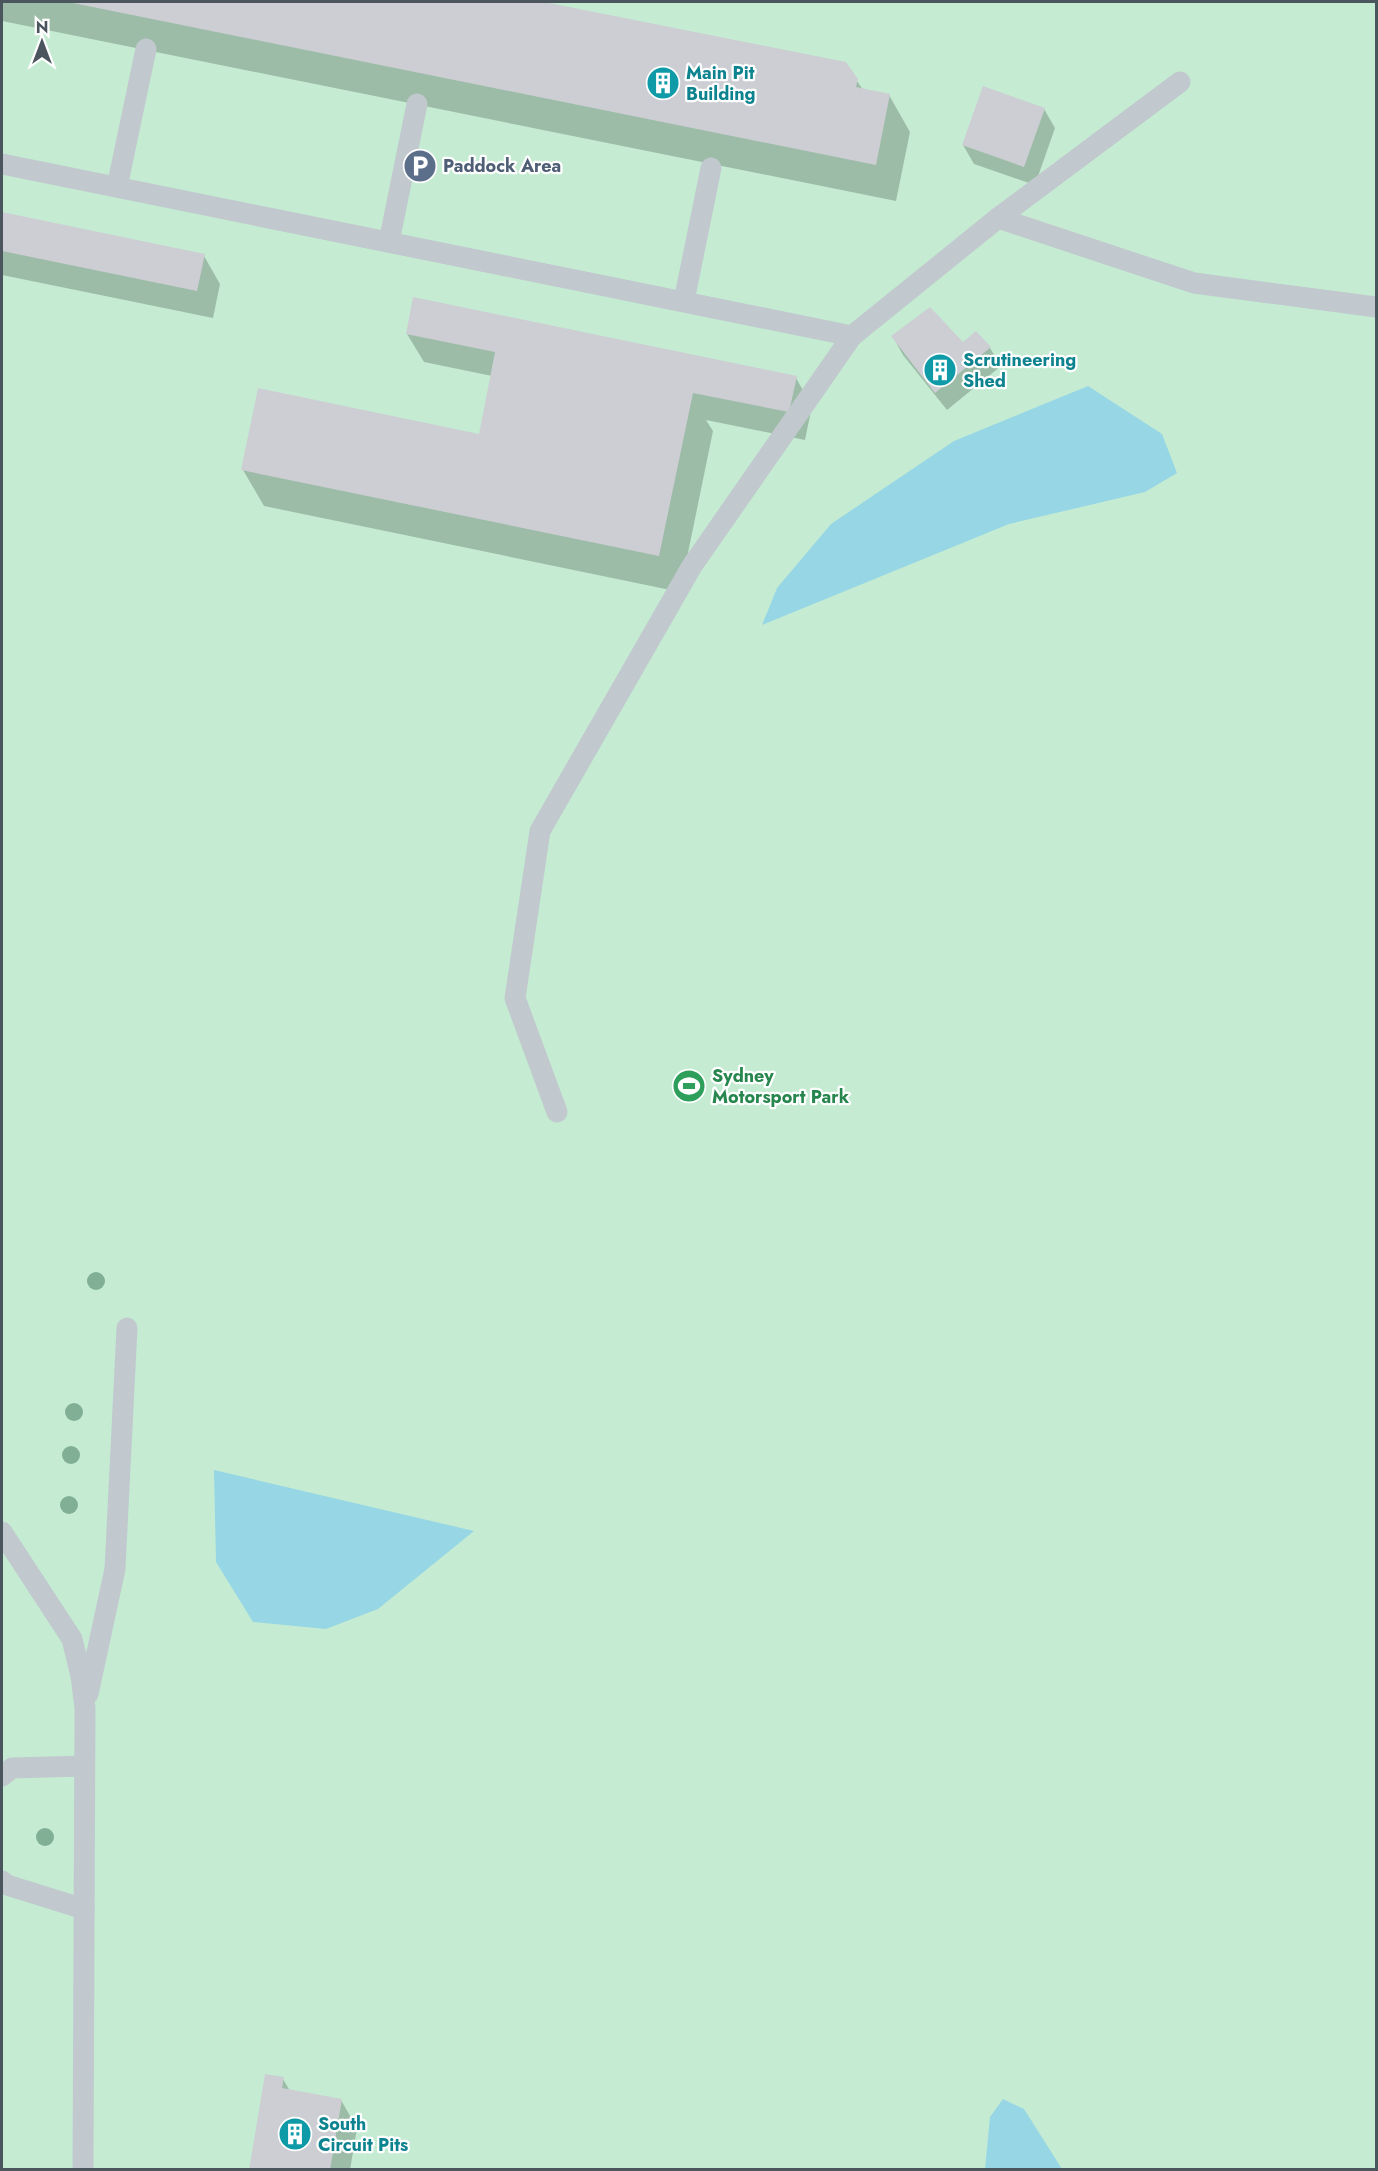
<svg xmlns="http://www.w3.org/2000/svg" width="1378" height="2171" viewBox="0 0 1378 2171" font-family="Jost,sans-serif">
<rect width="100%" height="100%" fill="#f4f2f2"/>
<rect fill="#c5ecd3" x="2" y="2" width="1374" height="2167"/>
<g fill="#97d6e4">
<path d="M 1088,386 L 1162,434 L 1177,473 L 1145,492 L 1009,524 L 762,625 L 777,588 L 831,524 L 954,441 Z"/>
<path d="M 214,1470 L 474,1531 L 378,1609 L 326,1629 L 253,1622 L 216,1562 Z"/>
<path d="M 1003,2099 L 1024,2109 L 1062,2169 L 985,2169 L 990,2117 Z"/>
</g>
<g fill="#0003">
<path d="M 2,2 L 537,2 L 845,63 L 863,90 L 889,95 L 910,132 L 896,201 L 2,21 Z"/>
<path d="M 1044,109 L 1055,128 L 1035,185 L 974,164 L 963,145 Z"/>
<path d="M 2,214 L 204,256 L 220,284 L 213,318 L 2,275 Z"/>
<path d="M 407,334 L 796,378 L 812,406 L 805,440 L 706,420 L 713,431 L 680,592 L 264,506 L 243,470 L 480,435 L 492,376 L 424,362 Z"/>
<path d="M 893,337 L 990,348 L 1001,366 L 947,410 L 903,355 Z"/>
<path d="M 283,2079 L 290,2091 L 341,2100 L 357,2128 L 350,2170 L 250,2170 Z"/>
</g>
<g fill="#ccced3">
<path d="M 68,2 L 544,2 L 846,62 L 858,79 L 856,87 L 890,94 L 876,165 Z"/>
<path d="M 983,86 L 1045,108 L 1024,167 L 962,145 Z"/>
<path d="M 2,212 L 205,254 L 197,291 L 2,251 Z"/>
<path d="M 413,297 L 797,376 L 789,412 L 693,393 L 659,556 L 241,470 L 258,388 L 479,434 L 495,352 L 406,334 Z"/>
<path d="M 930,307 L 963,342 L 976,331 L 991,347 L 935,393 L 891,336 Z"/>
<path d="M 265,2074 L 284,2077 L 282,2088 L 342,2099 L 330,2170 L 249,2170 Z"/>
</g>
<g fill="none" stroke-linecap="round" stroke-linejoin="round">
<g stroke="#c1c9ce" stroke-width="21">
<path d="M 2,164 L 852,336 L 998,218 L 1180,82"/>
<path d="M 117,187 L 146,49"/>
<path d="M 998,218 L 1194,283 L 1376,307"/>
<path d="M 389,242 L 417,104"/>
<path d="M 684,301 L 711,168"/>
<path d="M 557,1112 L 515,998 L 540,831 L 692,566 L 852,336"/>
<path d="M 2,1532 L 72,1639 L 81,1676 L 85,1708 L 83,2170"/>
<path d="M 88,1694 L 115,1569 L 127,1328"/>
<path d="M 2,1776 L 12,1768 L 84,1766"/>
<path d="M 2,1881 L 7,1885 L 84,1909"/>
</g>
</g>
<g fill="#80af96">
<circle cx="96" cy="1281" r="9"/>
<circle cx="74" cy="1412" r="9"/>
<circle cx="71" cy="1455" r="9"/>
<circle cx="69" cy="1505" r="9"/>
<circle cx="45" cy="1837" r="9"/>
</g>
<defs>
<symbol id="building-disc" viewBox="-11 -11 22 22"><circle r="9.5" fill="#0f9aa8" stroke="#fff"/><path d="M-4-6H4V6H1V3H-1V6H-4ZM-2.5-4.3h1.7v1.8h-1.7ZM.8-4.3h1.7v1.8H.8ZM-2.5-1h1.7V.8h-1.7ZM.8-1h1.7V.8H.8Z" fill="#fff"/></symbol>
<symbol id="parking-disc" viewBox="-11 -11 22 22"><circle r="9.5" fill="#5c6f8a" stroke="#fff"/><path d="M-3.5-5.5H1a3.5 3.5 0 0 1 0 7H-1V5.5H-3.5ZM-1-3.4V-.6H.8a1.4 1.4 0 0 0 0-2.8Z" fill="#fff"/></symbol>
<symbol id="stadium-disc" viewBox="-11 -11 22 22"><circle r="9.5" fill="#2e9e5b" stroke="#fff"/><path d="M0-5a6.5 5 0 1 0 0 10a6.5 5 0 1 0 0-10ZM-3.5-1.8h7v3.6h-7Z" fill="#fff"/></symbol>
</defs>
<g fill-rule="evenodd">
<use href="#building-disc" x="644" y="64" width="38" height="38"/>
<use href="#parking-disc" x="401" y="147" width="38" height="38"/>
<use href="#building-disc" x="921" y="351" width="38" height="38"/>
<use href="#stadium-disc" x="670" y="1067" width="38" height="38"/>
<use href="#building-disc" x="276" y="2115" width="38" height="38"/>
</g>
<g text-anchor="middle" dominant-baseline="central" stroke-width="4.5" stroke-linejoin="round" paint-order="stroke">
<g font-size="18" font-weight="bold" fill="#0d838f" stroke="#fff" text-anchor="start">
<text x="686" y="73">Main Pit<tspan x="686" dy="21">Building</tspan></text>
<text x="963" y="360">Scrutineering<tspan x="963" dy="21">Shed</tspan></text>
<text x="318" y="2124">South<tspan x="318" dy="21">Circuit Pits</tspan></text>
</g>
<g font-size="18" font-weight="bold" fill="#4e5e75" stroke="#fff" text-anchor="start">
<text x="443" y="166">Paddock Area</text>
</g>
<g font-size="18" font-weight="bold" fill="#27864d" stroke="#fff" text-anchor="start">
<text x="712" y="1076">Sydney<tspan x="712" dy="21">Motorsport Park</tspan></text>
</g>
</g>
<rect width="1378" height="2171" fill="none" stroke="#4b555d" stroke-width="6"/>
<g transform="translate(42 42)" stroke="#ffffff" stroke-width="4.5" paint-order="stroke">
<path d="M0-4.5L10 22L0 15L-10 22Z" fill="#4b555d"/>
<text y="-9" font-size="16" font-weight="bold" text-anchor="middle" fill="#4b555d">N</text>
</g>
</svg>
